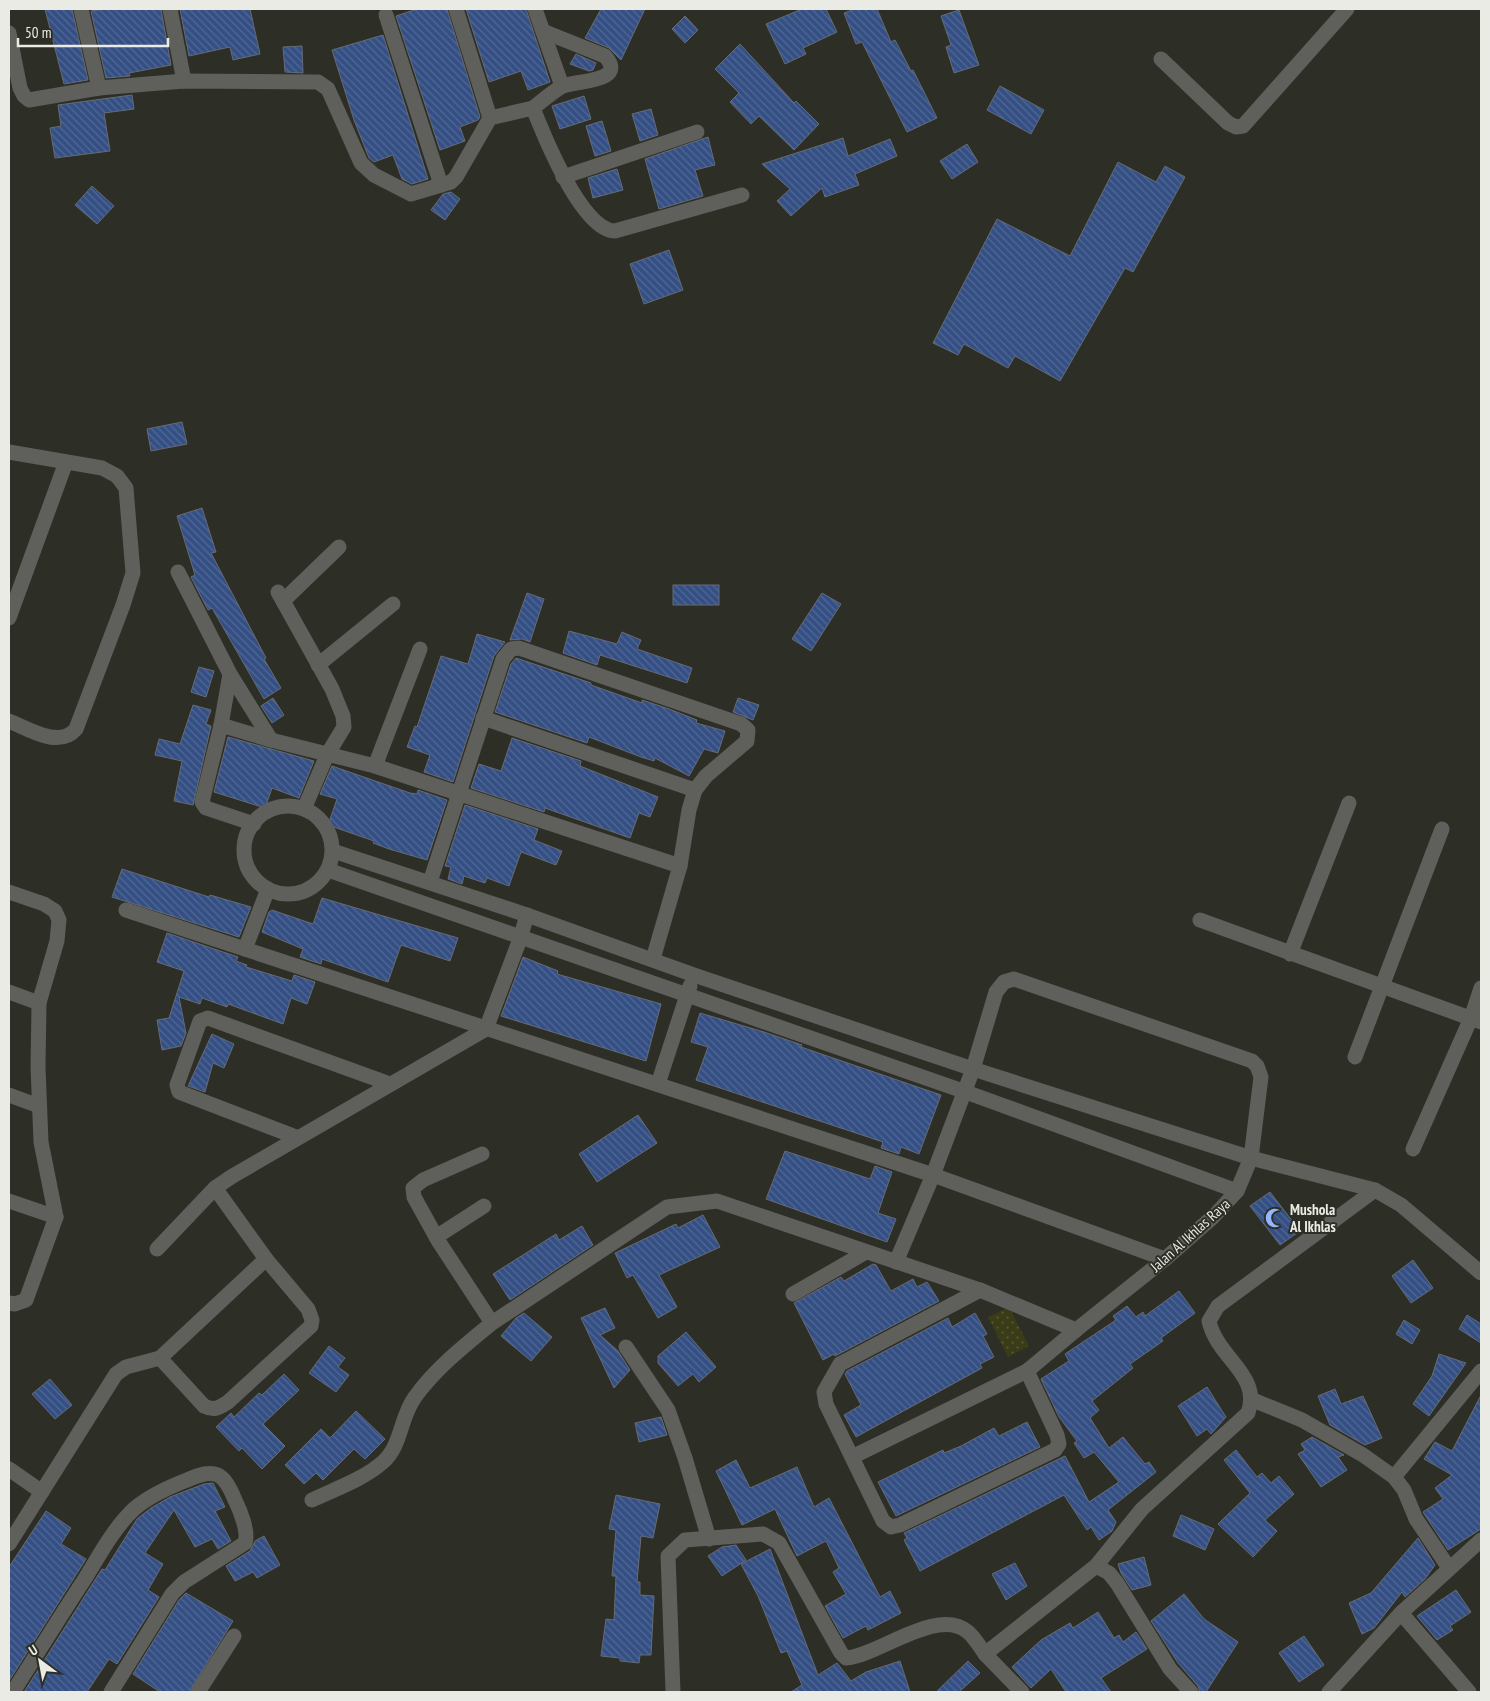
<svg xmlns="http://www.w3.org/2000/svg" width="1490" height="1701" viewBox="0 0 1490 1701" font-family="'PT Sans Narrow',sans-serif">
<defs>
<pattern id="park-dots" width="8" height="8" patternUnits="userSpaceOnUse" patternTransform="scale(1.25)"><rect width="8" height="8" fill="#393c16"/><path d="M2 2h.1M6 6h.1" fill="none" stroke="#565838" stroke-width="1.8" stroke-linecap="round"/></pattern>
<pattern id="building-back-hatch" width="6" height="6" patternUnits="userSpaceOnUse" patternTransform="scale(1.25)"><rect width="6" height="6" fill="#344f84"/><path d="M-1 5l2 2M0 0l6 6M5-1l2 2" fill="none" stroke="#526895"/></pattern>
</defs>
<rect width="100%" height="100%" fill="#2d2e25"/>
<path fill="url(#park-dots)" d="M 1009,1307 L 1029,1346 L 1008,1357 L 988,1317 Z"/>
<g fill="url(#building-back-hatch)" stroke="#666b74">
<path d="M 45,9 L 72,9 L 88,80 L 64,84 Z"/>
<path d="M 105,9 L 161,9 L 171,65 L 129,73 L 130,76 L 106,78 L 91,11 Z"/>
<path d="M 180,9 L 250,9 L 260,54 L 233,60 L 230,47 L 189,56 Z"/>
<path d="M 417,9 L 447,9 L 480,117 L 478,120 L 460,127 L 465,141 L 440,150 L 396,16 Z"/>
<path d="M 466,9 L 526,9 L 550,82 L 528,90 L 521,71 L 489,82 Z"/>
<path d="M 601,9 L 645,9 L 621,60 L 609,48 L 585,38 Z"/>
<path d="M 802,9 L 826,9 L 837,32 L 803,48 L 806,54 L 785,64 L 766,24 Z"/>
<path d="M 855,9 L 877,9 L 891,42 L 895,40 L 911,71 L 913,70 L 937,118 L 907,132 L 862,42 L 856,44 L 844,13 Z"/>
<path d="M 959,10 L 979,65 L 954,73 L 946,47 L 951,45 L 941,16 Z"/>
<path d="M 685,16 L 698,30 L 685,43 L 672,29 Z"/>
<path d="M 383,35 L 428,179 L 412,184 L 402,179 L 393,155 L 374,162 L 369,158 L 354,120 L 332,50 Z"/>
<path d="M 740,44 L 794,103 L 796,101 L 819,124 L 794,150 L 759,116 L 751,124 L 730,102 L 739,93 L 715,69 Z"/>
<path d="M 302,46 L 303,73 L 285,72 L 283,47 Z"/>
<path d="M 576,54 L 596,63 L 593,70 L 589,71 L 570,64 Z"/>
<path d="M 1000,86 L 1044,110 L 1031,134 L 987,110 Z"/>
<path d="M 132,95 L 134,109 L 104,113 L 110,151 L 55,158 L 50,128 L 61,126 L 58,105 Z"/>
<path d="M 584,96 L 591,119 L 560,129 L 552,106 Z"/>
<path d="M 651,109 L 658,135 L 640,141 L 632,114 Z"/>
<path d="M 602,121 L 611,151 L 595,156 L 586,126 Z"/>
<path d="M 708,137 L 715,165 L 695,170 L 703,196 L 659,209 L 645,159 Z"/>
<path d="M 843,138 L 848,156 L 890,139 L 897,156 L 855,174 L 859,185 L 825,197 L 822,188 L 791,216 L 777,201 L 790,189 L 762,164 Z"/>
<path d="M 967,144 L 978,162 L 952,179 L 940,161 Z"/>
<path d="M 1118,162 L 1156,182 L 1165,166 L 1185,177 L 1133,272 L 1125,268 L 1060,381 L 1015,356 L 1008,368 L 964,344 L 958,355 L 933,343 L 997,219 L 1070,256 Z"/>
<path d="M 617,169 L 623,190 L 593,198 L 588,178 Z"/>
<path d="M 92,186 L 114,206 L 97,224 L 75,205 Z"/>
<path d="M 451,192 L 460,199 L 445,220 L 431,210 L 443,194 Z"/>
<path d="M 669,250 L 683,290 L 644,304 L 630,264 Z"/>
<path d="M 182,422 L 187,444 L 151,451 L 147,429 Z"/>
<path d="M 202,508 L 216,552 L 211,553 L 266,658 L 264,659 L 281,688 L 264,699 L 212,608 L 208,610 L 191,577 L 195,575 L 177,516 Z"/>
<rect x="673" y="585" width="46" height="20"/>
<path d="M 527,593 L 544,599 L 530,642 L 522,639 L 510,640 Z"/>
<path d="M 822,593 L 841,604 L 811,651 L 792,639 Z"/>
<path d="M 569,631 L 617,644 L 622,632 L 641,640 L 637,649 L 692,668 L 687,683 L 600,655 L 597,665 L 563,653 Z"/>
<path d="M 477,634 L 505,642 L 494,656 L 453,782 L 424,772 L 430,755 L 407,747 L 415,726 L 417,727 L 441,656 L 468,664 Z"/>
<path d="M 516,658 L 591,683 L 591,685 L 642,703 L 642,700 L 669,709 L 697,720 L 696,723 L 725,731 L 718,753 L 704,749 L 689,776 L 655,758 L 654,761 L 641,757 L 589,737 L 587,743 L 495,712 L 511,664 Z"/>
<path d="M 199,667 L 214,671 L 206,697 L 191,692 Z"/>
<path d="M 273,698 L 284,715 L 272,723 L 261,706 Z"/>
<path d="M 738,698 L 759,705 L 753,720 L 733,712 Z"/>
<path d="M 193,705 L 211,710 L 206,724 L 211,726 L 193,805 L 174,801 L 182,761 L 155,755 L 159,739 L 180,744 Z"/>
<path d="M 228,737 L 314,761 L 299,798 L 272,788 L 265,808 L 214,792 Z"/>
<path d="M 512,738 L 581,761 L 580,766 L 658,797 L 650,817 L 639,813 L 630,838 L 545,808 L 544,812 L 471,788 L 479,764 L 501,771 Z"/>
<path d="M 332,766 L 410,793 L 417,794 L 418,790 L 447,800 L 427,860 L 389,849 L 373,843 L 374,841 L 328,825 L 337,799 L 320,794 Z"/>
<path d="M 465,805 L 538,829 L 534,840 L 562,851 L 556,865 L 521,852 L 509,886 L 487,878 L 485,883 L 464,876 L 462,884 L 448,879 L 451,867 L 445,866 Z"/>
<path d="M 122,869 L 209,897 L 210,895 L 251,907 L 239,937 L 112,897 Z"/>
<path d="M 322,898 L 458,938 L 450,961 L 401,945 L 388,982 L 322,959 L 321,964 L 300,957 L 303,949 L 262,932 L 269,912 L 272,910 L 313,924 Z"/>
<path d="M 167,933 L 238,957 L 236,961 L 247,965 L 246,967 L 292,981 L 294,975 L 315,982 L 307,1004 L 291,998 L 283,1024 L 228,1004 L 227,1007 L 202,998 L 200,1004 L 179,997 L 186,1033 L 181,1046 L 162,1050 L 157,1020 L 169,1018 L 184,971 L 157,962 Z"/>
<path d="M 523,957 L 558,971 L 557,974 L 661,1004 L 646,1061 L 501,1016 Z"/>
<path d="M 700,1013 L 764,1032 L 802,1045 L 801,1047 L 941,1095 L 919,1154 L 901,1147 L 899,1154 L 881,1148 L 883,1142 L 696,1080 L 708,1047 L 691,1042 Z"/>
<path d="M 212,1034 L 234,1044 L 224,1068 L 213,1063 L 205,1092 L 188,1086 Z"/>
<path d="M 638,1115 L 657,1143 L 597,1182 L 579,1154 Z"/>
<path d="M 785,1151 L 870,1179 L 875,1166 L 892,1172 L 878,1213 L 896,1219 L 887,1242 L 766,1199 Z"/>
<path d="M 1270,1192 L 1300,1231 L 1280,1245 L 1250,1206 Z"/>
<path d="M 703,1215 L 720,1247 L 659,1275 L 677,1307 L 658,1318 L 633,1275 L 627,1278 L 615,1253 L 676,1224 L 678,1228 Z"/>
<path d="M 582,1226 L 593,1245 L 510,1300 L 493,1274 L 556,1234 L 559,1240 Z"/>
<path d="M 1413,1260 L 1433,1288 L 1411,1303 L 1392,1276 Z"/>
<path d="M 873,1264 L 876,1265 L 891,1291 L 913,1279 L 917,1287 L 927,1282 L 939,1301 L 835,1356 L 834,1354 L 823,1360 L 794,1303 L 841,1277 L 844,1281 Z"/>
<path d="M 1179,1291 L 1195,1313 L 1161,1338 L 1163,1341 L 1130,1364 L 1133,1368 L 1092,1401 L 1099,1410 L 1090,1418 L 1109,1448 L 1123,1437 L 1145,1464 L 1149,1462 L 1156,1472 L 1108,1510 L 1116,1522 L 1112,1531 L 1099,1540 L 1091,1527 L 1087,1530 L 1064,1495 L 920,1571 L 904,1540 L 907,1538 L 904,1533 L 1065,1456 L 1089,1502 L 1119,1482 L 1094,1452 L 1084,1458 L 1074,1443 L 1077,1441 L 1059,1417 L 1041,1379 L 1069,1361 L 1065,1354 L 1116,1320 L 1113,1316 L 1127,1306 L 1136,1317 L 1143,1312 L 1145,1316 Z"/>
<path d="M 605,1308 L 615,1328 L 600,1335 L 618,1351 L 630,1370 L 614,1388 L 581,1318 Z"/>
<path d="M 524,1313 L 552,1337 L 531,1361 L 501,1336 L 516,1318 Z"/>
<path d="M 975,1313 L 987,1334 L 983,1336 L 994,1357 L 980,1364 L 982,1368 L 856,1437 L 844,1415 L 861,1405 L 845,1374 L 847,1371 L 948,1318 L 952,1327 Z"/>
<path d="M 1467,1315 L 1481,1324 L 1481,1343 L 1459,1329 Z"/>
<path d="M 1404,1320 L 1420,1330 L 1412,1344 L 1396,1334 Z"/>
<path d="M 686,1332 L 716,1367 L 699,1382 L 693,1374 L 678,1386 L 658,1363 L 658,1356 Z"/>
<path d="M 329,1346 L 345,1358 L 338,1367 L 349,1375 L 336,1392 L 309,1373 Z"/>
<path d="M 1439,1354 L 1466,1363 L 1429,1416 L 1413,1404 L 1432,1376 Z"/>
<path d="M 284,1374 L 299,1390 L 263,1424 L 285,1446 L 262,1469 L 242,1448 L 239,1451 L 216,1427 L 231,1413 L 234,1417 L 259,1393 L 262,1395 Z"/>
<path d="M 50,1379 L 72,1405 L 55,1419 L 32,1394 Z"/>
<path d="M 1207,1387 L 1226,1417 L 1211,1434 L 1207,1429 L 1197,1436 L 1178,1406 Z"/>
<path d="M 1335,1389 L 1341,1404 L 1363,1396 L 1382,1438 L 1365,1445 L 1330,1425 L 1318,1396 Z"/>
<path d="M 1481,1395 L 1481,1529 L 1448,1550 L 1423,1512 L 1443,1499 L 1435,1488 L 1452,1475 L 1424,1459 L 1435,1442 L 1452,1451 Z"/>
<path d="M 356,1411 L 385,1439 L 365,1459 L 354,1449 L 323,1480 L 316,1473 L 304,1484 L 285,1465 L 321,1429 L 330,1438 Z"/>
<path d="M 661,1417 L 667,1435 L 639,1442 L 635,1423 Z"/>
<path d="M 1027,1422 L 1040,1447 L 896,1516 L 878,1482 L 943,1450 L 944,1453 L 961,1446 L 994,1428 L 999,1436 Z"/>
<path d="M 1312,1437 L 1344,1455 L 1338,1457 L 1347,1470 L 1321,1487 L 1298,1454 L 1305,1450 L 1301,1444 Z"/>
<path d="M 1236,1450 L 1257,1477 L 1262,1473 L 1271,1483 L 1279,1476 L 1294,1494 L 1265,1520 L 1277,1531 L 1253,1557 L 1218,1524 L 1250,1493 L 1224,1460 Z"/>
<path d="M 736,1460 L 750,1488 L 797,1467 L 814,1507 L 829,1498 L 880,1597 L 890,1591 L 901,1613 L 868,1630 L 866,1626 L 843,1638 L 825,1606 L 846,1594 L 833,1572 L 839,1568 L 826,1541 L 797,1556 L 775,1509 L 742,1525 L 716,1471 Z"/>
<path d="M 213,1483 L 225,1507 L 215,1511 L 231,1541 L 218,1549 L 212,1539 L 195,1547 L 174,1510 L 145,1553 L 163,1564 L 148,1590 L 159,1597 L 117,1664 L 109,1659 L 87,1692 L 24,1692 L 102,1569 L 105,1570 L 137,1519 L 151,1508 L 170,1497 L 204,1484 Z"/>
<path d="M 616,1495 L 660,1504 L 653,1538 L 641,1536 L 637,1582 L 640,1582 L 640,1595 L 654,1596 L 651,1655 L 640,1655 L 639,1663 L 620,1661 L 620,1658 L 601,1656 L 606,1619 L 614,1620 L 616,1576 L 612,1576 L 616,1530 L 609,1529 Z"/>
<path d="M 46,1511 L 71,1528 L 61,1544 L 86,1559 L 9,1681 L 9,1567 Z"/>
<path d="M 1181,1515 L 1214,1529 L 1205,1550 L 1173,1536 Z"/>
<path d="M 264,1536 L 280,1565 L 257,1578 L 253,1572 L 235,1581 L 226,1566 L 250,1551 L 255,1541 Z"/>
<path d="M 1418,1538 L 1435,1565 L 1425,1579 L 1405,1597 L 1402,1592 L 1374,1628 L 1362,1634 L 1349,1603 L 1371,1593 Z"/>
<path d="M 736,1545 L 746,1560 L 722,1576 L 708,1556 L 722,1547 Z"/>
<path d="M 770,1549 L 818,1675 L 837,1663 L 851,1681 L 866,1672 L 900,1661 L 910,1692 L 791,1692 L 802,1685 L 787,1651 L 781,1653 L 758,1596 L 741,1564 Z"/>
<path d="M 1144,1557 L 1151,1585 L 1132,1590 L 1121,1573 L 1118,1564 Z"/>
<path d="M 1015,1563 L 1027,1586 L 1006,1600 L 992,1574 Z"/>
<path d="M 1456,1590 L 1471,1612 L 1450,1626 L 1453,1630 L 1437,1640 L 1417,1616 Z"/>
<path d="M 186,1593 L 233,1621 L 189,1692 L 160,1692 L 133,1674 L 179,1600 Z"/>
<path d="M 1184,1594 L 1204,1619 L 1238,1642 L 1206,1692 L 1200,1692 L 1198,1686 L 1178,1663 L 1151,1621 Z"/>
<path d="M 1098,1612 L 1114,1638 L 1119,1635 L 1123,1642 L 1136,1632 L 1147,1649 L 1101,1678 L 1111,1692 L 1066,1692 L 1051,1669 L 1031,1688 L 1012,1667 L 1041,1640 L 1070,1623 L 1073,1628 Z"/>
<path d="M 1304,1636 L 1324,1665 L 1299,1682 L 1279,1653 Z"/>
<path d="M 968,1661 L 980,1673 L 959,1692 L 936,1692 Z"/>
</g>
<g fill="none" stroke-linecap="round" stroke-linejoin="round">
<g stroke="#5f5f5b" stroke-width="15">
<path d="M 81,9 L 99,88"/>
<path d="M 170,9 L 184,81"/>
<path d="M 456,9 L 490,118"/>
<path d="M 535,9 L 562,86"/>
<path d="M 386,15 L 441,185"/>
<path d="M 9,33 L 20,88 L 24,96 L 29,100 L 99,88 L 184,81 L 318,82 L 328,89 L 361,163 L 374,175 L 411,194 L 451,182 L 456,177 L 490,118 L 533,108 C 544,136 582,231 615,231 L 742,195"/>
<path d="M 1161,59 L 1228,123 L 1236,127 L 1243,126 L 1347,9"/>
<path d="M 533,108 C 542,101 551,93 561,87 C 573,80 629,83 605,56 L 545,32"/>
<path d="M 563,177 L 697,132"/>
<path d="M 9,452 L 102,468 L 117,476 L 126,488 L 133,573 L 123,605 L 76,729 C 59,749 29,729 9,721"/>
<path d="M 178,572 L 230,674 L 271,740"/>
<path d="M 278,592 L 332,689 L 343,716 L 344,727 L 327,755 L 304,809"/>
<path d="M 283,601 L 339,547"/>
<path d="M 9,618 L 66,462"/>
<path d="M 318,665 L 393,604"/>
<path d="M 230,674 L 221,725 L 202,802 L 206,808 L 254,824"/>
<path d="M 483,718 L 695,790"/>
<path d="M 221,725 L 271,740 L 375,766 L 680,866"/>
<path d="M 375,766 L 420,649"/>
<circle cx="288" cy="850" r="44"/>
<path d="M 333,851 L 527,915 L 694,975 L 973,1069 L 1251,1158 L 1375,1190 L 1401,1205 L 1481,1273"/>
<path d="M 328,870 L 963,1091 L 1237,1191"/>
<path d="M 430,882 L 503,659 L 511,649 L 519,648 L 741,724 L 748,730 L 747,741 L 706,776 L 695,790 L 689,810 L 680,866 L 653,959"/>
<path d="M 9,892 L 44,904 L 55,911 L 59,920 L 57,941 L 39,1003 L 38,1067 L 41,1142 L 56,1217 L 26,1300 L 15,1304 L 9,1303"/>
<path d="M 126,910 L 933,1175 L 1165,1259"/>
<path d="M 1200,920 L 1481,1022"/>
<path d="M 245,949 L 268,889"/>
<path d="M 1290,954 L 1349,803"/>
<path d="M 9,992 L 39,1003"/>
<path d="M 1355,1057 L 1442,829"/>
<path d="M 658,1084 L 690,986"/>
<path d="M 9,1095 L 39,1106"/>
<path d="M 296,1137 L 179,1092 L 177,1085 L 200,1021 L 208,1018 L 390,1084"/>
<path d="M 1413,1149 L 1471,1018 L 1481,988"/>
<path d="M 482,1154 L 423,1180 L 413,1188 L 414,1197 L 439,1242 L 492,1323"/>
<path d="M 9,1201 L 56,1217"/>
<path d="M 436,1237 L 484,1206"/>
<path d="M 157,1249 L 215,1188 L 231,1177 L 486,1029 L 520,939 L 527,915"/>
<path d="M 980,1290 L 840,1364 L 824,1392 L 826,1404 L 883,1521 L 891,1527 L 900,1525 L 1055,1450 L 1059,1444 L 1057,1435 L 1027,1371"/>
<path d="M 793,1294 L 866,1252"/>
<path d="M 626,1347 L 668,1410 L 685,1458 L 709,1539"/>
<path d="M 160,1358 L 204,1406 C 214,1411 219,1408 228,1402 L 311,1326 L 312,1320 L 308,1309 L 266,1259 L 215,1188"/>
<path d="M 1253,1400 L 1302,1420 L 1363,1455 L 1394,1477 L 1404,1490 L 1416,1519 L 1449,1568"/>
<path d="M 852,1457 L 1027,1371 L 1076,1330 L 1165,1259 L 1214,1216 L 1237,1191 L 1251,1158 L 1261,1077 L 1257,1066 L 1252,1061 L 1014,979 L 1004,982 L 996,992 L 973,1069 L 933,1175 L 896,1262"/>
<path d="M 9,1469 L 42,1492"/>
<path d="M 1394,1477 L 1481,1371"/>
<path d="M 312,1500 C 335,1489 364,1479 383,1462 C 402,1445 400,1417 415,1397 C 435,1369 465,1345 492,1323 L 667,1207 L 717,1201 L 980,1290 L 1076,1330"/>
<path d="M 9,1544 L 116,1374 L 126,1367 L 160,1358 L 266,1259"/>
<path d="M 1096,1566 L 1142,1509 L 1248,1413 C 1262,1375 1217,1358 1209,1321 L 1218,1306 L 1375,1190"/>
<path d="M 1401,1613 L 1481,1540"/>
<path d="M 13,1692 C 37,1654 61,1615 86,1577 C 100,1554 114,1528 134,1509 C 149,1496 169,1487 187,1480 C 215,1468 223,1471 235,1500 C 240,1510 249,1532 245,1543 L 184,1582 L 172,1594 L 111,1692"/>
<path d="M 198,1692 L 234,1636"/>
<path d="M 673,1692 L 668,1556 L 685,1540 L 763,1534 L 779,1543 L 841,1653 L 846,1658 C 878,1656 937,1606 968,1632 C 975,1638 980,1647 985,1654"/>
<path d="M 1022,1692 L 985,1654 L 1096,1566 L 1109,1573 L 1117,1583 L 1170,1669 L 1191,1692"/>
<path d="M 1329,1692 L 1401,1613 L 1469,1692"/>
</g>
</g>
<defs>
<symbol id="mosque-bare" viewBox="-9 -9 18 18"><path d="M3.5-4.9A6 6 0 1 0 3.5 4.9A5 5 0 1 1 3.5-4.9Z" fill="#93b7fd" stroke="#2d2e25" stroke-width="2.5" paint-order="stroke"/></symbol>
</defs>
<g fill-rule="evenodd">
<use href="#mosque-bare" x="1261" y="1204" width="28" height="28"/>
</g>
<g text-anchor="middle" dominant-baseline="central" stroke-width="4" stroke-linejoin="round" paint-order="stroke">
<g font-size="15" font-weight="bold" fill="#eaebe5" stroke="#2d2e25" text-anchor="start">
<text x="1290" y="1209">Mushola<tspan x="1290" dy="17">Al Ikhlas</tspan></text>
</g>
<g font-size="15" fill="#eaebe5" stroke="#2d2e25">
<text transform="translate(1190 1235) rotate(-42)">Jalan Al Ikhlas Raya</text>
</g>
</g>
<rect width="1490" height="1701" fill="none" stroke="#eaebe5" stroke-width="20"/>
<g transform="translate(40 1661) rotate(328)" stroke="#2d2e25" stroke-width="4" paint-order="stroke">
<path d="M0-4L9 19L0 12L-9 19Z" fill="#eaebe5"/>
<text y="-8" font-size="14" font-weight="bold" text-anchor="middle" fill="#eaebe5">U</text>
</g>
<path d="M18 38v8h150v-8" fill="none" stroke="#eaebe5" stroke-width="2.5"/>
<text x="25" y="38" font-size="15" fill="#eaebe5" stroke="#2d2e25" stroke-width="4" paint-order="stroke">50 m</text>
</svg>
